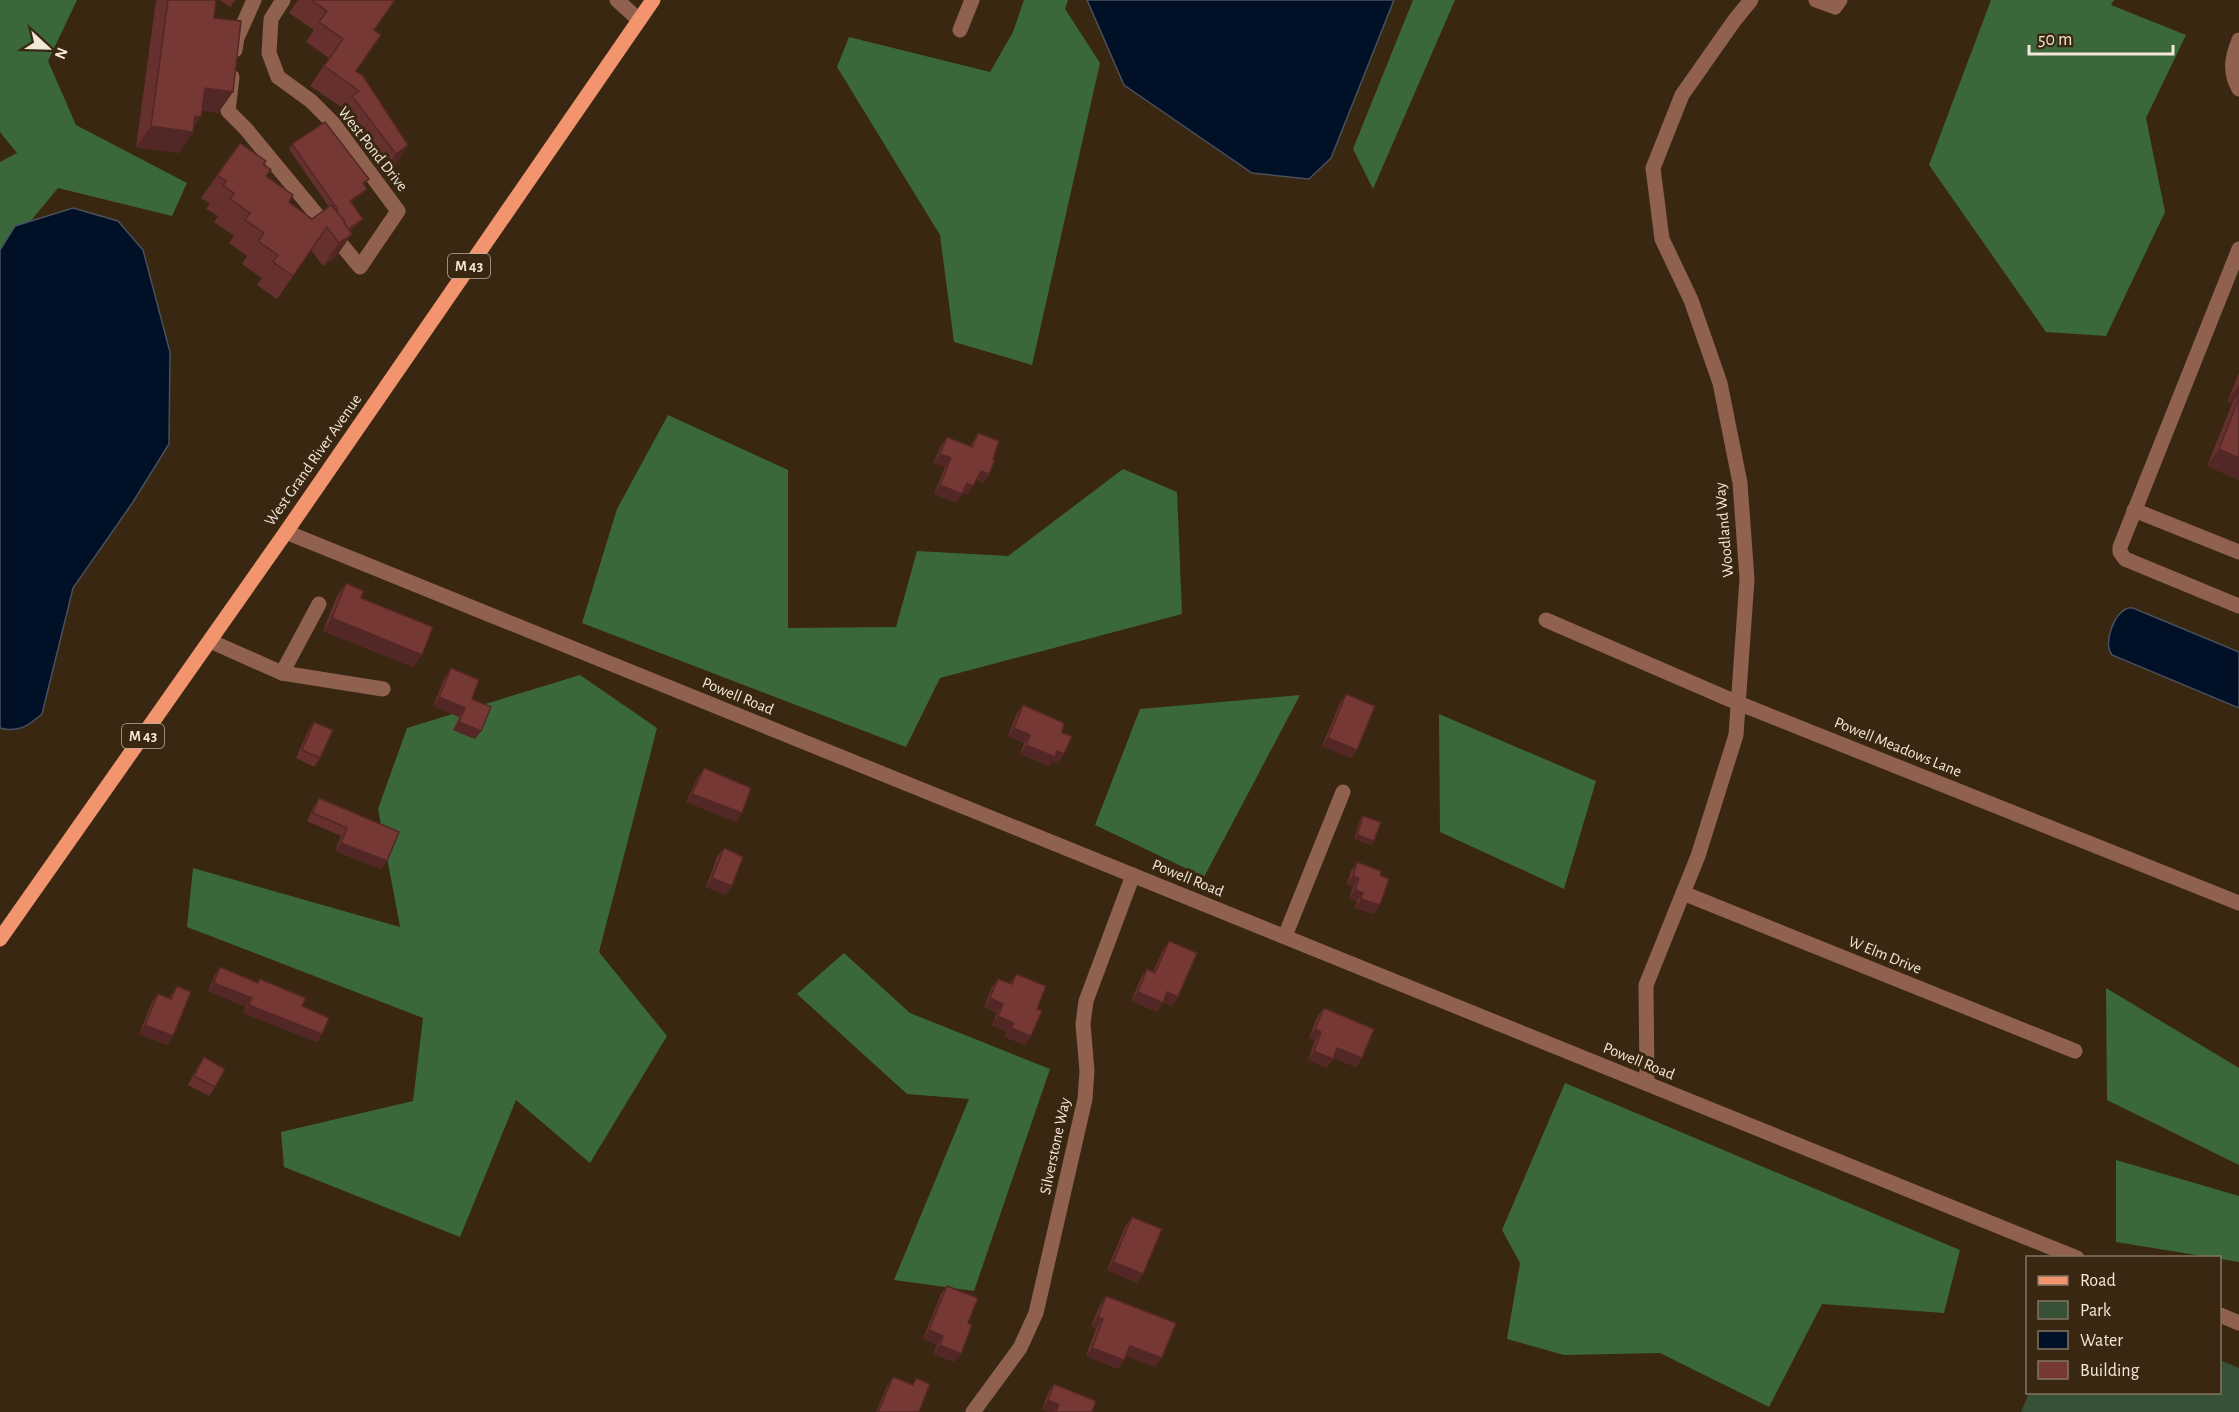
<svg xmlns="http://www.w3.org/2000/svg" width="2239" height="1412" viewBox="0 0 2239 1412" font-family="'Alegreya Sans',sans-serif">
<rect width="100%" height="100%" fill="#392712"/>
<path fill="#375136" d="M 2220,1360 L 2239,1368 L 2239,1412 L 2021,1412 L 2029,1393 L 2220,1392 Z"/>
<g fill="#3a683a">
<path d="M 0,0 L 77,0 L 48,61 L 76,125 L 187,183 L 172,216 L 58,188 L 0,258 L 0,162 L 17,153 L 0,132 Z"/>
<path d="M 1024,0 L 1068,0 L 1065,9 L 1100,63 L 1032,365 L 954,342 L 940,235 L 837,67 L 849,37 L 990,72 L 1013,32 Z"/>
<path d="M 1413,0 L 1455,0 L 1373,189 L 1353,149 Z"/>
<path d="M 1991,0 L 2114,0 L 2111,5 L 2186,35 L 2146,118 L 2165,212 L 2106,336 L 2046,332 L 1929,165 Z"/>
<path d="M 668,415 L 788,470 L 788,628 L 896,627 L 917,551 L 1008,556 L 1123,469 L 1177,492 L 1182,614 L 940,678 L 906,747 L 582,623 L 617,509 Z"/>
<path d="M 580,675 L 657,728 L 599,952 L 667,1036 L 590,1163 L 516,1100 L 460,1237 L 284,1167 L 281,1132 L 413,1101 L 423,1018 L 187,927 L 193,868 L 400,927 L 378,809 L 407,728 Z"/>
<path d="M 1300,695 L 1204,877 L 1095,825 L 1140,709 Z"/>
<path d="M 1439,714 L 1596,781 L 1564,889 L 1440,832 Z"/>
<path d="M 844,953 L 910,1013 L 1050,1069 L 974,1291 L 894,1280 L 969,1099 L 907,1094 L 797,994 Z"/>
<path d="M 2106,988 L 2239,1068 L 2239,1165 L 2107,1100 Z"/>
<path d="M 1565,1083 L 1960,1250 L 1944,1313 L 1822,1304 L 1769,1407 L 1660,1353 L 1564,1355 L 1507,1339 L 1520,1263 L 1502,1230 Z"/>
<path d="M 2116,1160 L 2239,1196 L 2239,1262 L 2116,1242 Z"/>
</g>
<g fill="#001026" stroke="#49505c" stroke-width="1.5">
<path d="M 1087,0 L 1394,0 L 1331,158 L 1309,179 L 1252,173 L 1124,85 Z"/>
<path d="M 73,208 L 118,221 L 143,250 L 170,352 L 169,444 L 133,502 L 73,588 L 42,714 C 28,726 18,733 0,728 L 0,250 L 15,226 Z"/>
<path d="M 2128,608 L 2133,608 L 2239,652 L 2239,708 L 2112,655 C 2103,642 2114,613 2128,608 Z"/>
</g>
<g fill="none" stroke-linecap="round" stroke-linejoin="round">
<g stroke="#8f614e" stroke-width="15">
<path d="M 617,0 L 639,20"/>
<path d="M 1816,0 L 1835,7 L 1840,0"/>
<path d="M 960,30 L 972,0"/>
<path d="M 2239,40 C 2232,57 2229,72 2239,89"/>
<path d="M 235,50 L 237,38 L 254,0"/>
<path d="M 232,77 L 228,111 L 246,129 L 360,267 L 398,211 L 333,123 L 311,101 L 278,77 L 269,53 L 271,19 L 283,0"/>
<path d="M 2239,249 L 2120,547 L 2120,552 L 2125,559 L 2239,606"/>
<path d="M 2134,510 L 2239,552"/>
<path d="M 286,532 L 2077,1258"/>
<path d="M 1546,620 L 1738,703 L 2239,903"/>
<path d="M 210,641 L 282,673 L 383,689"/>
<path d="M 282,673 L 319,604"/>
<path d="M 1683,893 L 2075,1051"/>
<path d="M 1285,936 L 1343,792"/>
<path d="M 1647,1083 L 1646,985 L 1698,856 L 1736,735 L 1747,579 L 1740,483 L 1720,383 L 1691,300 L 1662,239 L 1653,168 L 1682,95 L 1734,21 L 1751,0"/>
<path d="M 2220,1315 L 2239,1323"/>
<path d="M 973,1412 L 1020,1348 L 1036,1313 L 1085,1099 L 1087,1071 L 1083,1024 L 1086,1001 L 1133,875"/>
</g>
<path stroke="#f2946d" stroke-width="15" d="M 0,939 L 286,532 L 653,0"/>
</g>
<g fill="#65302e">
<path d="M 156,0 L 216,0 L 214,18 L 233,92 L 218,113 L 202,110 L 201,117 L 194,127 L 193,132 L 179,153 L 136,147 Z"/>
<path d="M 220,0 L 235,0 L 230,7 Z"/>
<path d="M 298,0 L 395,0 L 374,30 L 356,71 L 408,145 L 395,165 L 382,173 L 339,115 L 343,108 L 310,86 L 329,58 L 306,42 L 314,30 L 289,13 Z"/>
<path d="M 240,143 L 263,164 L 266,176 L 289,202 L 312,219 L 329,207 L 289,149 L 292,144 L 369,179 L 364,184 L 364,193 L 351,202 L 359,224 L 350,231 L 336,257 L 323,266 L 311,250 L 277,299 L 257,285 L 262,278 L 242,264 L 247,256 L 229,243 L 234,236 L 214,222 L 218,216 L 206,209 L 210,204 L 201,198 Z"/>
<path d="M 2239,373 L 2239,480 L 2207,466 L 2232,404 L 2227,402 Z"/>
<path d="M 978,433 L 993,459 L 989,474 L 983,483 L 976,480 L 967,495 L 963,493 L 956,503 L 934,494 L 945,467 L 933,463 L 941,446 L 947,437 L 970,446 Z"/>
<path d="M 346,583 L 422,655 L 413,667 L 323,631 L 337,596 Z"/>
<path d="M 451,668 L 472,699 L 475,739 L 453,730 L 459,717 L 433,706 L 445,677 Z"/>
<path d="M 1346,694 L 1357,750 L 1351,758 L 1322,746 L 1340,703 Z"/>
<path d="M 1023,705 L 1058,763 L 1053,761 L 1049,766 L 1020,754 L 1024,743 L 1008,736 L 1017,713 Z"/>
<path d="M 314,722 L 320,758 L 314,767 L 296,758 L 308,731 Z"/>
<path d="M 704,768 L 742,813 L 736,822 L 686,802 L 698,777 Z"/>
<path d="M 319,798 L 399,832 L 381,869 L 335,851 L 341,836 L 307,821 L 314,806 Z"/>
<path d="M 1363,816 L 1371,845 L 1354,839 L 1360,820 Z"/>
<path d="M 724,848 L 726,895 L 706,887 L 717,857 Z"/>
<path d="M 1357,862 L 1380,875 L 1374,914 L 1355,908 L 1357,901 L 1349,898 L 1353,887 L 1347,884 L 1351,871 Z"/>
<path d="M 1169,941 L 1178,997 L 1172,1006 L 1163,1002 L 1157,1012 L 1131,1001 L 1141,978 L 1147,969 L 1153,972 L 1163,950 Z"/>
<path d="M 220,967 L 257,982 L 260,979 L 302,1006 L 322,1034 L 317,1042 L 243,1013 L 246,1007 L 208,991 L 215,975 Z"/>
<path d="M 1016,974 L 1037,1009 L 1031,1036 L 1025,1045 L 1005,1037 L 1007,1032 L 992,1025 L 997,1013 L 984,1007 L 992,987 L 998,979 L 1010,983 Z"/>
<path d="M 177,986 L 173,1036 L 167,1045 L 139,1034 L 152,1002 L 158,994 L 169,998 Z"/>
<path d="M 1324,1008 L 1362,1058 L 1356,1067 L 1333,1058 L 1327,1068 L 1308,1060 L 1315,1040 L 1309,1038 L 1317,1017 Z"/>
<path d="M 204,1057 L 215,1087 L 209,1096 L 188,1085 L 198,1066 Z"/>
<path d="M 1132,1217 L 1143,1274 L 1137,1283 L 1107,1270 L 1126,1225 Z"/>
<path d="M 947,1286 L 968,1323 L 954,1362 L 933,1354 L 937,1345 L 923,1339 L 941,1294 Z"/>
<path d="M 1106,1296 L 1155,1367 L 1126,1356 L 1124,1360 L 1118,1369 L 1086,1356 L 1096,1328 L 1091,1326 L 1100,1305 Z"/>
<path d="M 893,1377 L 912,1385 L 916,1378 L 919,1412 L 876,1412 L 887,1386 Z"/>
<path d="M 1054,1384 L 1092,1412 L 1048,1412 L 1042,1409 L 1048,1393 Z"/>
</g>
<g fill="#532725">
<path d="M 205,88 L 233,92 L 218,113 L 190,109 Z"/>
<path d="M 195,116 L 201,117 L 191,132 L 193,132 L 179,153 L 136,147 L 151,126 Z"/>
<path d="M 408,145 L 395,165 L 382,173 L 396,154 Z"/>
<path d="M 367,189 L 364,193 L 346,205 L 350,201 Z"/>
<path d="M 363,219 L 359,224 L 345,234 L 348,229 Z"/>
<path d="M 352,234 L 336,257 L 323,266 L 339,243 Z"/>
<path d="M 2239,385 L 2239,394 L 2232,404 L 2227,402 Z"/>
<path d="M 2219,449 L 2239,458 L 2239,480 L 2207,466 Z"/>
<path d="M 940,454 L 951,458 L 945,467 L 933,463 Z"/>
<path d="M 981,471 L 989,474 L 983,483 L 975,479 Z"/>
<path d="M 967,483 L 973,486 L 967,495 L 961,492 Z"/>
<path d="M 940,485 L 962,494 L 956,503 L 934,494 Z"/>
<path d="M 332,618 L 422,655 L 413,667 L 323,631 Z"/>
<path d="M 439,697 L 465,708 L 459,717 L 433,706 Z"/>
<path d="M 459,722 L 481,731 L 475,739 L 453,730 Z"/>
<path d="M 1014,728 L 1030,735 L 1024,743 L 1008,736 Z"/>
<path d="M 1328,738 L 1357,750 L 1351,758 L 1322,746 Z"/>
<path d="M 1026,745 L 1057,751 L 1064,754 L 1058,763 L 1053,761 L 1049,766 L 1020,754 Z"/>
<path d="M 692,794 L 742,813 L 736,822 L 686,802 Z"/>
<path d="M 1357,835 L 1374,841 L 1371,845 L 1354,839 Z"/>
<path d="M 341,843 L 387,861 L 381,869 L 335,851 Z"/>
<path d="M 1353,876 L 1359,878 L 1353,887 L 1347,884 Z"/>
<path d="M 712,878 L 732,886 L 726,895 L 706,887 Z"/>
<path d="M 1355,890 L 1363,893 L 1357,901 L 1349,898 Z"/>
<path d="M 1361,899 L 1380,905 L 1374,914 L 1355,908 Z"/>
<path d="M 214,983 L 252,998 L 246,1007 L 208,991 Z"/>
<path d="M 1138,992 L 1163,1003 L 1157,1012 L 1131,1001 Z"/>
<path d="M 1167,992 L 1178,997 L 1172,1006 L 1161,1001 Z"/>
<path d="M 990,998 L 1003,1004 L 997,1013 L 984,1007 Z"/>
<path d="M 249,1005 L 322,1034 L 317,1042 L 243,1013 Z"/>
<path d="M 998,1016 L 1014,1023 L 1007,1032 L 992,1025 Z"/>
<path d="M 145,1025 L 173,1036 L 167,1045 L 139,1034 Z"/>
<path d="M 1011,1028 L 1031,1036 L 1025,1045 L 1005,1037 Z"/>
<path d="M 1315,1029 L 1321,1032 L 1315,1040 L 1309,1038 Z"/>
<path d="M 1337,1048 L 1362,1058 L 1356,1067 L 1331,1057 Z"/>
<path d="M 1314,1051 L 1333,1059 L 1327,1068 L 1308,1060 Z"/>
<path d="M 1113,1262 L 1143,1274 L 1137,1283 L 1107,1270 Z"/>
<path d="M 1098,1317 L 1103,1319 L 1096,1328 L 1091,1326 Z"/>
<path d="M 929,1330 L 943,1336 L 937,1345 L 923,1339 Z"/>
<path d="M 940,1345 L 961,1354 L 954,1362 L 933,1354 Z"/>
<path d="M 1130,1346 L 1162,1358 L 1155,1367 L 1124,1355 Z"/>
<path d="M 1092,1348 L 1124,1360 L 1118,1369 L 1086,1356 Z"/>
<path d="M 1048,1400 L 1059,1405 L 1054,1412 L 1048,1412 L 1042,1409 Z"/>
</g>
<g fill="#763835" stroke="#532725" stroke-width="1.5">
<path d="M 168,0 L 216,0 L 214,18 L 241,21 L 233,92 L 205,88 L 201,117 L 195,116 L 193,132 L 151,126 Z"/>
<path d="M 311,0 L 395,0 L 374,30 L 381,35 L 356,71 L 363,76 L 408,145 L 396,154 L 352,96 L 359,91 L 324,66 L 343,39 L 319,22 L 327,11 Z"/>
<path d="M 325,122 L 369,179 L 363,183 L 367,189 L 350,201 L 363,219 L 348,229 L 344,224 L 345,222 L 336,211 L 338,210 L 292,144 Z"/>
<path d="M 240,143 L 266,161 L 263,164 L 271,170 L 266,176 L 293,195 L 289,202 L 312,219 L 331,205 L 345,222 L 344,223 L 352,234 L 339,243 L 327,227 L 293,276 L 273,262 L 278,255 L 258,241 L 264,233 L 245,220 L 250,213 L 230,199 L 234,193 L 223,186 L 226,181 L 217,175 Z"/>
<path d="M 2239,398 L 2239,458 L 2219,449 Z"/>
<path d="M 978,433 L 999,441 L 993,459 L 995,460 L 989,474 L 981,471 L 973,486 L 967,483 L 962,494 L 940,485 L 951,458 L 940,454 L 947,437 L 972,447 Z"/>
<path d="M 346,583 L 364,591 L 361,598 L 433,627 L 422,655 L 332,618 Z"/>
<path d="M 451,668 L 479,680 L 472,699 L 491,707 L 481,731 L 459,722 L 465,708 L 439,697 Z"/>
<path d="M 1346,694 L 1375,706 L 1357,750 L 1328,738 Z"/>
<path d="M 1023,705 L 1064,723 L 1062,733 L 1072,736 L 1064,754 L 1057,751 L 1055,757 L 1026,745 L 1030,735 L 1014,728 Z"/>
<path d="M 314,722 L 333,730 L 320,758 L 302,750 Z"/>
<path d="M 704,768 L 751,788 L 742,813 L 692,794 Z"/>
<path d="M 319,798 L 399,832 L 387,861 L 341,843 L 347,828 L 313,813 Z"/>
<path d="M 1363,816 L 1381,822 L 1374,841 L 1357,835 Z"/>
<path d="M 724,848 L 743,857 L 732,886 L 712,878 Z"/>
<path d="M 1357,862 L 1381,871 L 1380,875 L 1389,879 L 1380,905 L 1361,899 L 1363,893 L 1355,890 L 1359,878 L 1353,876 Z"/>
<path d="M 1169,941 L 1197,953 L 1178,997 L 1167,992 L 1163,1003 L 1138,992 L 1147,969 L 1155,973 Z"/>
<path d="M 220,967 L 258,983 L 260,979 L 306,998 L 302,1006 L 329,1018 L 322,1034 L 249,1005 L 252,998 L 214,983 Z"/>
<path d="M 1016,974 L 1046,986 L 1037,1009 L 1042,1011 L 1031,1036 L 1011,1028 L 1014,1023 L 998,1016 L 1003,1004 L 990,998 L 998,979 L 1012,984 Z"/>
<path d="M 177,986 L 191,992 L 173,1036 L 145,1025 L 158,994 L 171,999 Z"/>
<path d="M 1324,1008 L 1374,1029 L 1362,1058 L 1337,1048 L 1333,1059 L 1314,1051 L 1321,1032 L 1315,1029 Z"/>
<path d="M 204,1057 L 225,1069 L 215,1087 L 194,1076 Z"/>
<path d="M 1132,1217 L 1162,1229 L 1143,1274 L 1113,1262 Z"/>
<path d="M 947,1286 L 978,1298 L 968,1323 L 972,1325 L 961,1354 L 940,1345 L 943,1336 L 929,1330 Z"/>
<path d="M 1106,1296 L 1176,1323 L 1162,1358 L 1130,1346 L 1124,1360 L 1092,1348 L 1103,1319 L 1098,1317 Z"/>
<path d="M 893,1377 L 913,1385 L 916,1378 L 930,1384 L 919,1412 L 878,1412 Z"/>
<path d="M 1054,1384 L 1096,1401 L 1092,1412 L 1056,1412 L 1059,1405 L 1048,1400 Z"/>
</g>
<g text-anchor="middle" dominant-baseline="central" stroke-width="6" stroke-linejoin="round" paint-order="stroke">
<g fill="#392712" stroke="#bbad9e" stroke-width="1.5">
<rect x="448" y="254" width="42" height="24" rx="4.5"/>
<rect x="122" y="724" width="42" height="24" rx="4.5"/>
</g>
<g font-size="15" font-weight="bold" fill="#f3e7da">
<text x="469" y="266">M 43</text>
<text x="143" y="736">M 43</text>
</g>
<g font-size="16" fill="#f3e7da" stroke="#392712">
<text transform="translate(373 149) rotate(52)">West Pond Drive</text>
<text transform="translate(313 460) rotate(-55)">West Grand River Avenue</text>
<text transform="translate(1724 530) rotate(-95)">Woodland Way</text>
<text transform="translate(738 696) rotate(22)">Powell Road</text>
<text transform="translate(1898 747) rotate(22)">Powell Meadows Lane</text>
<text transform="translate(1188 878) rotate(22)">Powell Road</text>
<text transform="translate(1885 955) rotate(22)">W Elm Drive</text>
<text transform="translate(1639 1061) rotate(22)">Powell Road</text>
<text transform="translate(1055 1146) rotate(-78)">Silverstone Way</text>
</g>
</g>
<rect x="2026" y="1256" width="195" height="138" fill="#392712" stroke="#837462" stroke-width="1.5"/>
<rect x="2038" y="1276" width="30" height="9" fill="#f2946d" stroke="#837462" stroke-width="1.5"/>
<text x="2080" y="1286" font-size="18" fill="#f3e7da">Road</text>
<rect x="2038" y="1301" width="30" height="18" fill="#375136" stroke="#837462" stroke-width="1.5"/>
<text x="2080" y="1316" font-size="18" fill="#f3e7da">Park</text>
<rect x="2038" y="1331" width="30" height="18" fill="#001026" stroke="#837462" stroke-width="1.5"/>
<text x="2080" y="1346" font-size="18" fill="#f3e7da">Water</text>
<rect x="2038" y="1361" width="30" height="18" fill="#763835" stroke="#837462" stroke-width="1.5"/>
<text x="2080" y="1376" font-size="18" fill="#f3e7da">Building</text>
<g transform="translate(48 48) rotate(112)" stroke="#392712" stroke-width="4.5" paint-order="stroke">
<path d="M0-4.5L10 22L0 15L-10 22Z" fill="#f3e7da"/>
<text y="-9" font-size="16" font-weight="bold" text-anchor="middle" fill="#f3e7da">N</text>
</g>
<path d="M2029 45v9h144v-9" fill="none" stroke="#f3e7da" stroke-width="3"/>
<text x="2038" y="45" font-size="18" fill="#f3e7da" stroke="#392712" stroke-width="4.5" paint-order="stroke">50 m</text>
</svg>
